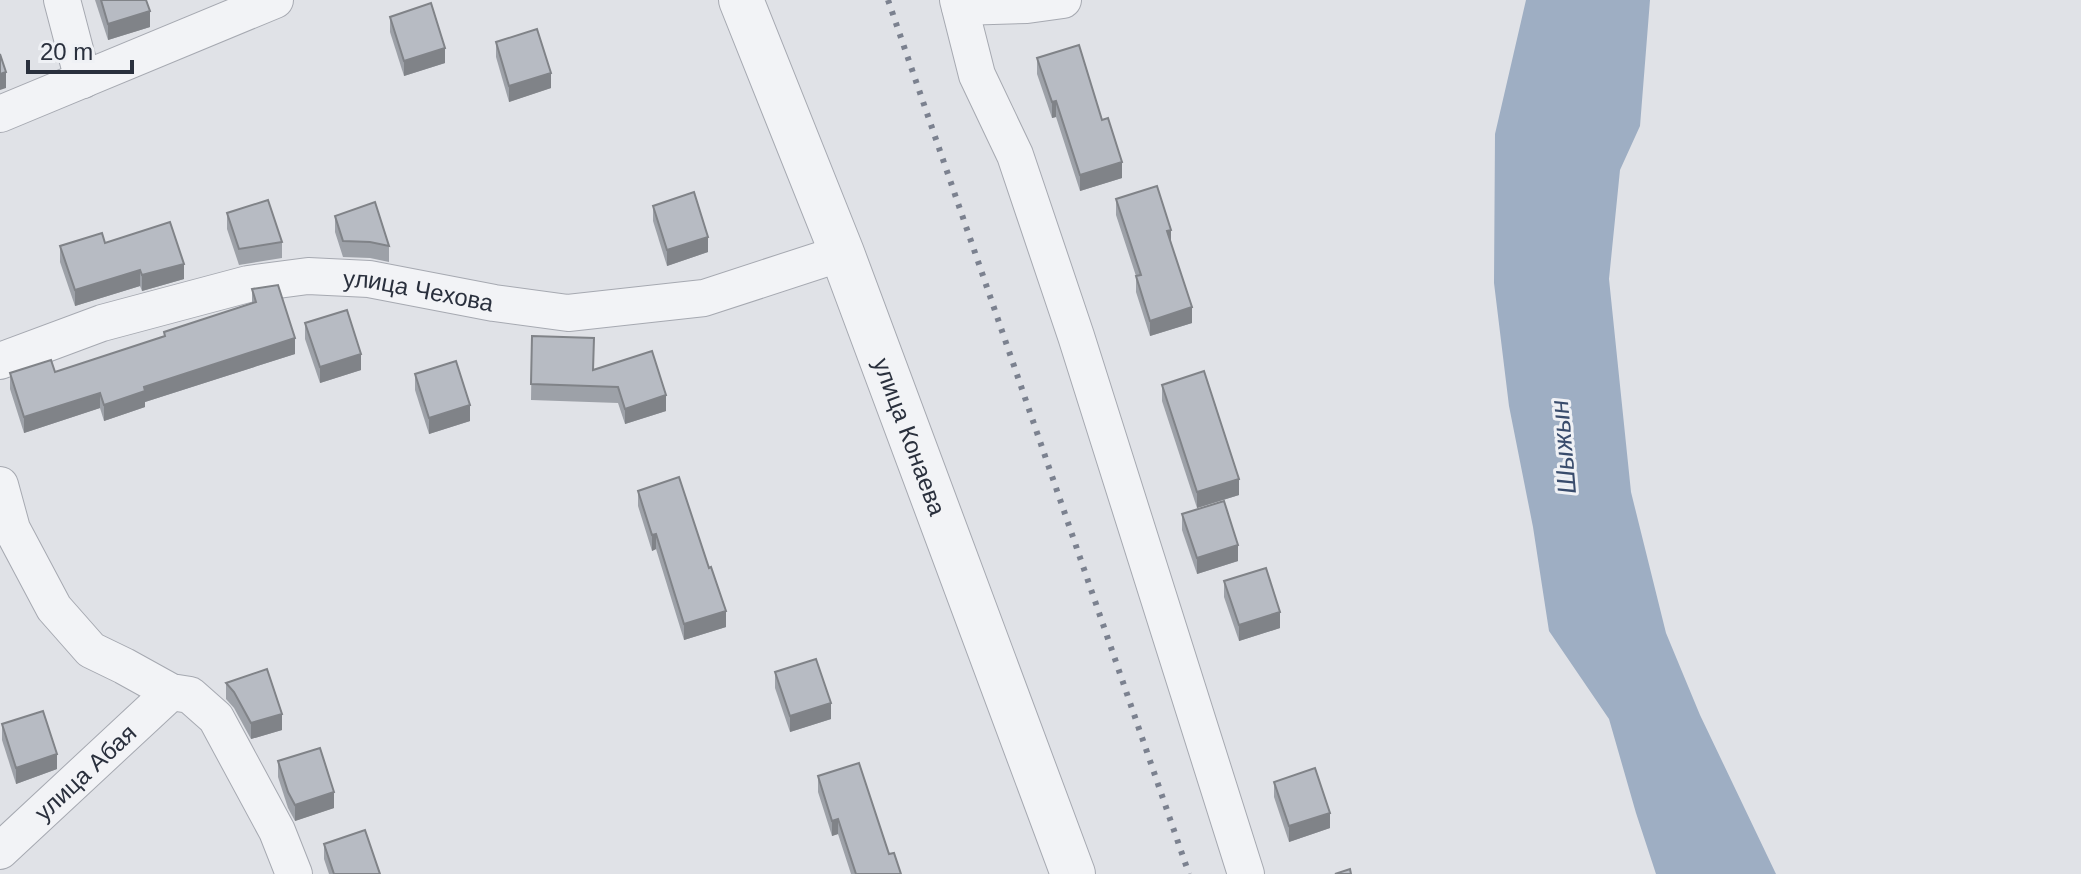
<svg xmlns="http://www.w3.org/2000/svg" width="2081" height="874" viewBox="0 0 2081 874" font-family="Helvetica,sans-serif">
<rect width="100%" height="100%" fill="#e0e2e7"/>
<path fill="#9eaec3" d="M 1526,0 L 1650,0 L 1640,126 L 1620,170 L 1609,279 L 1631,492 L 1666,633 L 1700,715 L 1776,874 L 1656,874 L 1636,813 L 1609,719 L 1549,631 L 1533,527 L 1509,406 L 1494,283 L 1495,134 Z"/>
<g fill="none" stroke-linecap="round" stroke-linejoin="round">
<defs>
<g id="minor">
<path d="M 62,0 L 83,80"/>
<path d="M 958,0 L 977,75 L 1015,155 L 1076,336 L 1246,874"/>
<path d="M 960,7 L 1027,5 L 1063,0"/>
<path d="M 0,114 L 275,0"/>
<path id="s1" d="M 0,361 L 102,323 L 248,284 L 308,276 L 369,279 L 494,303 L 568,313 L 704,298 L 842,253"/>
<path d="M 0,485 L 12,529 L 54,608 L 91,650 L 124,666 L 171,692 L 190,695 L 216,718 L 277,831 L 294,874"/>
<path id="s2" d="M 0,851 L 171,692"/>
</g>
<g id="tertiary">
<path id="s3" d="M 741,0 L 842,253 L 1073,874"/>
</g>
</defs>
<use href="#minor" stroke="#a6a9b1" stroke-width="38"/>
<use href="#tertiary" stroke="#a6a9b1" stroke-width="46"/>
<use href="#minor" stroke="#f2f3f6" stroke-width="36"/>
<use href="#tertiary" stroke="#f2f3f6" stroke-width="44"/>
<path stroke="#7b818f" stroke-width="6" stroke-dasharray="4 8" stroke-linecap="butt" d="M 888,0 L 1189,874"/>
</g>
<g fill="#9da1a8">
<path d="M 95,0 L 146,0 L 150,27 L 108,40 Z"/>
<path d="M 390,17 L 445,63 L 404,76 L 390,32 Z"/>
<path d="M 496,42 L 551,88 L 509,102 L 496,57 Z"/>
<path d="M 1037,58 L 1102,120 L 1122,178 L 1080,191 L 1056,117 L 1052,118 L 1037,74 Z"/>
<path d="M 1116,199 L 1171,245 L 1192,323 L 1150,336 L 1136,292 L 1136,276 L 1116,215 Z"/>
<path d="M 653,206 L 708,252 L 667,266 L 653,221 Z"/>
<path d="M 227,213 L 282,242 L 282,258 L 239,265 L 227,229 Z"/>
<path d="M 335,216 L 389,246 L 389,262 L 370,258 L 343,257 L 335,232 Z"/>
<path d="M 105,243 L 184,279 L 142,291 L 140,286 L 75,306 L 60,262 L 60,246 Z"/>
<path d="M 252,289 L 295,354 L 145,402 L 145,407 L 104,421 L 100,408 L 24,433 L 10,389 L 10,373 L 55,372 L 164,336 L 164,332 L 252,303 Z"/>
<path d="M 305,323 L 361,370 L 320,383 L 305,339 Z"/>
<path d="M 532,336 L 593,370 L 666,411 L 625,424 L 618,403 L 531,400 Z"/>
<path d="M 415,374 L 470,421 L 429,434 L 415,390 Z"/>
<path d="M 1162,385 L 1239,495 L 1197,508 L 1162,401 Z"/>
<path d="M 638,491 L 709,568 L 726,627 L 684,640 L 656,549 L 652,551 L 638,506 Z"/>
<path d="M 1182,514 L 1238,561 L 1197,574 L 1182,530 Z"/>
<path d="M 1224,581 L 1280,628 L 1239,641 L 1224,597 Z"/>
<path d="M 775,672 L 831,719 L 790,732 L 775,688 Z"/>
<path d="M 226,683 L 282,730 L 251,739 L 234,708 L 226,699 Z"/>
<path d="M 2,724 L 57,769 L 16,784 L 2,740 Z"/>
<path d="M 278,761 L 334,808 L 295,821 L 288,808 L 278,777 Z"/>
<path d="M 818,776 L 889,854 L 901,874 L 851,874 L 838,834 L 832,836 L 818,792 Z"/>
<path d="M 1274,782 L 1330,828 L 1289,842 L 1274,797 Z"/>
<path d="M 324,844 L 380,874 L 329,874 L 324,859 Z"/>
</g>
<g fill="#808388">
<path d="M 150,11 L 150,27 L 108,40 L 108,24 Z"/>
<path d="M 445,48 L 445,63 L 404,76 L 404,61 Z"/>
<path d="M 6,72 L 6,88 L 0,90 L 0,74 Z"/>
<path d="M 551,73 L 551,88 L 509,102 L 509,86 Z"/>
<path d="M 1056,101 L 1056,117 L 1052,118 L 1052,102 Z"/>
<path d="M 1122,162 L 1122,178 L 1080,191 L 1080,175 Z"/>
<path d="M 1171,230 L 1171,246 L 1167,231 Z"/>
<path d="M 708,237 L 708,252 L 667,266 L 667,250 Z"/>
<path d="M 184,264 L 184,279 L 142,291 L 142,275 Z"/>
<path d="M 140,270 L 140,286 L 75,306 L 75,290 Z"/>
<path d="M 1192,307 L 1192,323 L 1150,336 L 1150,321 Z"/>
<path d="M 295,338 L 295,354 L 145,402 L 145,407 L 104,421 L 104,405 L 144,387 Z"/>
<path d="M 361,354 L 361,370 L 320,383 L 320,367 Z"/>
<path d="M 100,393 L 100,408 L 24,433 L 24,417 Z"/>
<path d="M 666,395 L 666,411 L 625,424 L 625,409 Z"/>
<path d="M 470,405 L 470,421 L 429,434 L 429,418 Z"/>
<path d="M 1239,479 L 1239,495 L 1197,508 L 1197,492 Z"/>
<path d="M 656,534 L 656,549 L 652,551 L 652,535 Z"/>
<path d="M 1238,545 L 1238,561 L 1197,574 L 1197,558 Z"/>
<path d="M 726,611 L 726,627 L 684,640 L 684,624 Z"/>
<path d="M 1280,612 L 1280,628 L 1239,641 L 1239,625 Z"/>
<path d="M 831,703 L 831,719 L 790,732 L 790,716 Z"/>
<path d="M 282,714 L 282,730 L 251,739 L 251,723 Z"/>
<path d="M 57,754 L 57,769 L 16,784 L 16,768 Z"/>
<path d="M 334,792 L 334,808 L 295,821 L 295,805 Z"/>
<path d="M 1330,813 L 1330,828 L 1289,842 L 1289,826 Z"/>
<path d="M 838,819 L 838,834 L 832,836 L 832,821 Z"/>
</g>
<g fill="#b7bbc3" stroke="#808388" stroke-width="2">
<path d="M 101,0 L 146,0 L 150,11 L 108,24 Z"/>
<path d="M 431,3 L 445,48 L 404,61 L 390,17 Z"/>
<path d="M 537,29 L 551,73 L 509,86 L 496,42 Z"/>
<path d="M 1079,45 L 1102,120 L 1108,118 L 1122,162 L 1080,175 L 1056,101 L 1052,102 L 1037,58 Z"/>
<path d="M 0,54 L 6,72 L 0,74 Z"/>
<path d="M 1157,186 L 1171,230 L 1167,231 L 1192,307 L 1150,321 L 1136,276 L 1141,275 L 1116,199 Z"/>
<path d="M 694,192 L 708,237 L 667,250 L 653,206 Z"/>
<path d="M 268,200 L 282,242 L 239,249 L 227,213 Z"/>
<path d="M 375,202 L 389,246 L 370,242 L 343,241 L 335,216 Z"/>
<path d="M 170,222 L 184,264 L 142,275 L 140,270 L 75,290 L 60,246 L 102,233 L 105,243 Z"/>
<path d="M 278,285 L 295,338 L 144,387 L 145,391 L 104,405 L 100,393 L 24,417 L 10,373 L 51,360 L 55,372 L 165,336 L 164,332 L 256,302 L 252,289 Z"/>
<path d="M 347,310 L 361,354 L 320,367 L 305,323 Z"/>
<path d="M 532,336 L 594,338 L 593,370 L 652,351 L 666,395 L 625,409 L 618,387 L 531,384 Z"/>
<path d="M 456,361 L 470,405 L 429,418 L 415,374 Z"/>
<path d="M 1204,371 L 1239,479 L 1197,492 L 1162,385 Z"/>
<path d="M 679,477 L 709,568 L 711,567 L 726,611 L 684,624 L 656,534 L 652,535 L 638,491 Z"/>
<path d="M 1224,501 L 1238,545 L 1197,558 L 1182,514 Z"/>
<path d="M 1266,568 L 1280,612 L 1239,625 L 1224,581 Z"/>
<path d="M 816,659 L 831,703 L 790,716 L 775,672 Z"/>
<path d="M 267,669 L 282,714 L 251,723 L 234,692 L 226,683 Z"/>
<path d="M 43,711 L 57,754 L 16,768 L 2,724 Z"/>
<path d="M 320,748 L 334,792 L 295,805 L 288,792 L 278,761 Z"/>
<path d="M 859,763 L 889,854 L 894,853 L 901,874 L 856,874 L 838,819 L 832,821 L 818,776 Z"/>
<path d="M 1315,768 L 1330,813 L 1289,826 L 1274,782 Z"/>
<path d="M 365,830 L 380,874 L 334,874 L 324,844 Z"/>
<path d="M 1350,869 L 1351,874 L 1335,874 Z"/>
</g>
<g text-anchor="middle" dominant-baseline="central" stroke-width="6" stroke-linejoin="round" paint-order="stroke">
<g font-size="24" fill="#2a303d" stroke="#eff1f5">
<text stroke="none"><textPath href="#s1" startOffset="432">улица Чехова</textPath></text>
<text stroke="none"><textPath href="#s3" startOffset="468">улица Конаева</textPath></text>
<text stroke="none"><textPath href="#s2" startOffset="116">улица Абая</textPath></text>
</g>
<g font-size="26" font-style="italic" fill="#394c6c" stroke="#eff1f5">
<text transform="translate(1563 447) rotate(-95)">Шыжын</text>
</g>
</g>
<path d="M28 60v12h104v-12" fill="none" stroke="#2a303d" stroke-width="4"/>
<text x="40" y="60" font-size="24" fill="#2a303d" stroke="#eff1f5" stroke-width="6" paint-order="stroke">20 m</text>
</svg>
